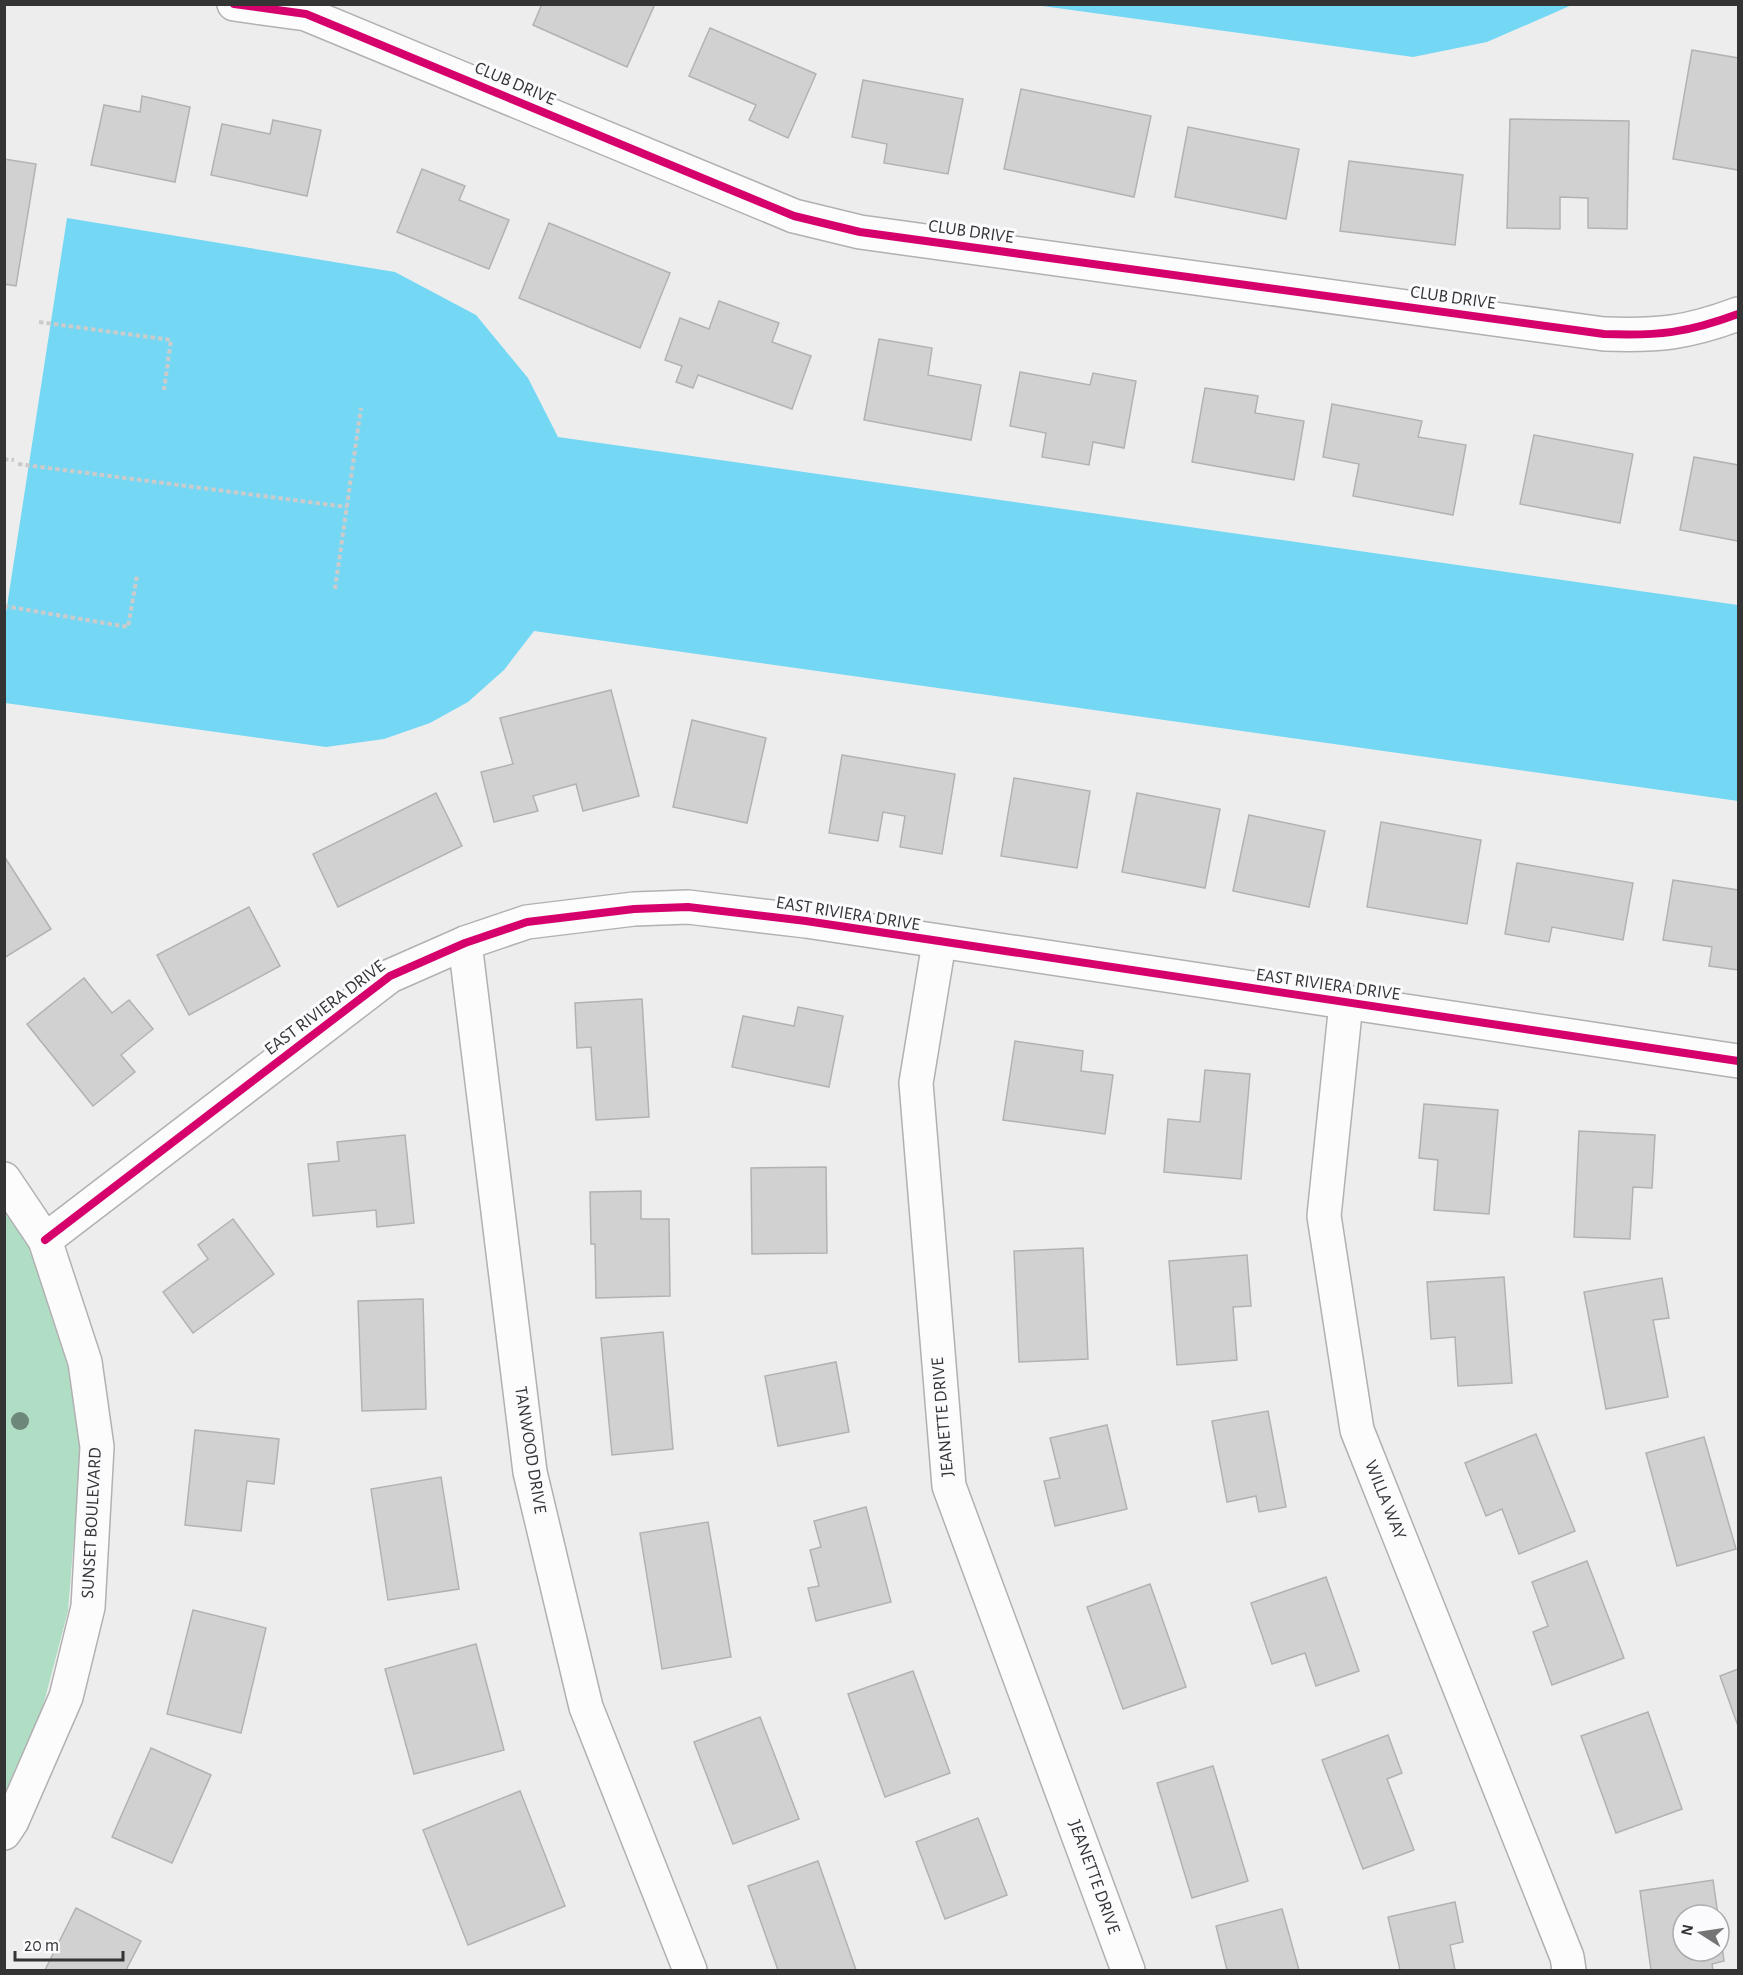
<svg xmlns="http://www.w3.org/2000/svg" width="1743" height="1975" viewBox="0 0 1743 1975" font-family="'Alegreya Sans',sans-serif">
<rect width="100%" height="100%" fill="#eeedee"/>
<path fill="#b0dec4" d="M 5,1205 L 28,1241 L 66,1356 L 81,1451 L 68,1611 L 41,1714 L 5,1803 Z"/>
<g fill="#74d8f4">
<path d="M 1035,5 L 1572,5 L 1487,42 L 1413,57 Z"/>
<path d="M 67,218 L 395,272 L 476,315 L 528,378 L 558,437 L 1738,605 L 1738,801 L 534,631 L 504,670 L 468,702 L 430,723 L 384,739 L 326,747 L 5,703 L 5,619 Z"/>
</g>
<g fill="#d2d1d1" stroke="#b3b2b3" stroke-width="1.5">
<path d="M 542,4 L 655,4 L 627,67 L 533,25 Z"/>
<path d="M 710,28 L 816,74 L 788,138 L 749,120 L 756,105 L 689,76 Z"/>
<path d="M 1692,50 L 1738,58 L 1738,170 L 1673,159 Z"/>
<path d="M 863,80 L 963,99 L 948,174 L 884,163 L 887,144 L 852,137 Z"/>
<path d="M 1021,89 L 1151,116 L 1134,197 L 1004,169 Z"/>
<path d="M 142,96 L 190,107 L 175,182 L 91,165 L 104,105 L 140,112 Z"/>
<path d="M 1510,119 L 1629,121 L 1627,229 L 1588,228 L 1588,198 L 1560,197 L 1560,229 L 1507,228 Z"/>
<path d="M 273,120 L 321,130 L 307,196 L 211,175 L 222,124 L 270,134 Z"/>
<path d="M 1188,127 L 1299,149 L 1286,219 L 1175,197 Z"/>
<path d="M 4,159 L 36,164 L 16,286 L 4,284 Z"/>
<path d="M 1349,161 L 1463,175 L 1455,245 L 1340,231 Z"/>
<path d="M 422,169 L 465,186 L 459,200 L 509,220 L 489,269 L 397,232 Z"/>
<path d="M 549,223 L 670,273 L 640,348 L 519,298 Z"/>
<path d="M 719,301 L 779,323 L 772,342 L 811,356 L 792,409 L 698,375 L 693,388 L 676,382 L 682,366 L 665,360 L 680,318 L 709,329 Z"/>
<path d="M 879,339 L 932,348 L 928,375 L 981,385 L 971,440 L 864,420 Z"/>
<path d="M 1020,372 L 1090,385 L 1093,373 L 1136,381 L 1124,448 L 1093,442 L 1089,465 L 1042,457 L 1046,433 L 1010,426 Z"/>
<path d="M 1205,388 L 1258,396 L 1255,413 L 1304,421 L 1294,480 L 1192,462 Z"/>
<path d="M 1332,404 L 1422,421 L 1418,437 L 1466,445 L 1453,515 L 1353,496 L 1359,464 L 1323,457 Z"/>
<path d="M 1534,435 L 1633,454 L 1620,523 L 1520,504 Z"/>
<path d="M 1694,457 L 1738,465 L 1738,541 L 1680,530 Z"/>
<path d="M 611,690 L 639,796 L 583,811 L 576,784 L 533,796 L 538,811 L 494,822 L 481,772 L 513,764 L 500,718 Z"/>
<path d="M 692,720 L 766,738 L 747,823 L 673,807 Z"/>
<path d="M 842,755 L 955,774 L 942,854 L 900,847 L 905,816 L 883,812 L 878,841 L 829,833 Z"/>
<path d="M 1014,778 L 1090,791 L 1077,868 L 1001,856 Z"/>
<path d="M 436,793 L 462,846 L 338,907 L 313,854 Z"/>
<path d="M 1137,793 L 1220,809 L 1205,888 L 1122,872 Z"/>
<path d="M 1249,815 L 1325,831 L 1309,907 L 1233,891 Z"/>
<path d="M 1381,822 L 1481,840 L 1467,924 L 1367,907 Z"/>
<path d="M 4,856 L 51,929 L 4,958 Z"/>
<path d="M 1517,863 L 1633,883 L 1623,940 L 1552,927 L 1549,942 L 1505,934 Z"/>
<path d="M 1673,880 L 1738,890 L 1738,970 L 1709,966 L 1712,947 L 1663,940 Z"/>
<path d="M 249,907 L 280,966 L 189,1015 L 157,955 Z"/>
<path d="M 84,978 L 112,1013 L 129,1000 L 153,1029 L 121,1055 L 135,1072 L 93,1106 L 27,1024 Z"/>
<path d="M 642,999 L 649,1117 L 596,1120 L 591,1047 L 577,1048 L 575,1003 Z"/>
<path d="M 798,1007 L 843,1016 L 829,1087 L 732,1067 L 743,1016 L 794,1026 Z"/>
<path d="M 1015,1041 L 1083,1051 L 1081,1071 L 1113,1075 L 1105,1134 L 1003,1120 Z"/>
<path d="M 1205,1070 L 1250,1074 L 1241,1179 L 1164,1172 L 1168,1119 L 1200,1122 Z"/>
<path d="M 1424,1104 L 1498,1110 L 1489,1214 L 1434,1210 L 1438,1160 L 1419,1158 Z"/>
<path d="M 1579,1131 L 1655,1135 L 1652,1188 L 1633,1187 L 1630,1239 L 1574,1237 Z"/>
<path d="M 405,1135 L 414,1223 L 377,1227 L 376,1210 L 313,1216 L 308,1164 L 339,1161 L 337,1142 Z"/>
<path d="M 826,1167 L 827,1253 L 752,1254 L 751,1168 Z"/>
<path d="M 641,1191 L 641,1219 L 669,1219 L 670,1296 L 596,1298 L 595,1244 L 591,1244 L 590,1192 Z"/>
<path d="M 233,1219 L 274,1274 L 193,1333 L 163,1292 L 208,1259 L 198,1245 Z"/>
<path d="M 1083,1248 L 1088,1359 L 1019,1362 L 1014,1251 Z"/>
<path d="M 1247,1255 L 1251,1306 L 1233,1307 L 1237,1360 L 1177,1365 L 1169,1261 Z"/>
<path d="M 1504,1277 L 1512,1383 L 1458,1386 L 1455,1337 L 1431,1339 L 1427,1282 Z"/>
<path d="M 1662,1278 L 1669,1318 L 1653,1320 L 1668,1397 L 1606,1409 L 1584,1292 Z"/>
<path d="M 423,1299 L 426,1409 L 362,1411 L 358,1301 Z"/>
<path d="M 663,1332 L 673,1449 L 612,1455 L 601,1338 Z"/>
<path d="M 836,1362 L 849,1432 L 778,1446 L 765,1376 Z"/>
<path d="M 1268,1411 L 1286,1507 L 1259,1512 L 1256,1496 L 1227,1502 L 1212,1421 Z"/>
<path d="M 1107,1425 L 1127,1509 L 1055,1526 L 1044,1481 L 1060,1478 L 1050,1438 Z"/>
<path d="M 195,1430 L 279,1439 L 274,1484 L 247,1481 L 241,1531 L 185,1525 Z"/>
<path d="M 1536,1434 L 1575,1531 L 1519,1554 L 1502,1509 L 1486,1516 L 1465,1463 Z"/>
<path d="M 1704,1437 L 1736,1549 L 1677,1566 L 1646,1453 Z"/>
<path d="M 441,1477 L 459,1589 L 388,1600 L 371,1489 Z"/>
<path d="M 866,1507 L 891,1602 L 816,1621 L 808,1588 L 819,1586 L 810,1550 L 821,1547 L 814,1521 Z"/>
<path d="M 708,1522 L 731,1657 L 662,1669 L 640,1533 Z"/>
<path d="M 1587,1561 L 1624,1658 L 1552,1685 L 1533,1632 L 1548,1626 L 1532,1582 Z"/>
<path d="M 1326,1577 L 1359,1671 L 1316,1686 L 1305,1653 L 1272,1664 L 1251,1603 Z"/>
<path d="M 1150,1584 L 1186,1687 L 1123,1709 L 1087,1607 Z"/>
<path d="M 193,1610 L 266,1628 L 241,1733 L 167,1714 Z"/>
<path d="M 476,1644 L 504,1750 L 414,1774 L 385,1669 Z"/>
<path d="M 1738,1669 L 1738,1726 L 1720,1676 Z"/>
<path d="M 913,1671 L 950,1773 L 885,1797 L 848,1694 Z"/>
<path d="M 1648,1712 L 1682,1809 L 1616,1833 L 1581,1736 Z"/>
<path d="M 760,1717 L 799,1819 L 733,1844 L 694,1742 Z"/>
<path d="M 1388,1735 L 1402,1773 L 1387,1779 L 1414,1850 L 1363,1869 L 1322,1760 Z"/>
<path d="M 151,1748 L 211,1775 L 172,1863 L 112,1837 Z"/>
<path d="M 1213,1766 L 1248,1881 L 1192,1898 L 1157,1783 Z"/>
<path d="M 520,1791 L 565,1906 L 468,1945 L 423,1830 Z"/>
<path d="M 978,1818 L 1007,1895 L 945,1919 L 916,1842 Z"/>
<path d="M 818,1861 L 856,1970 L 778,1970 L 748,1886 Z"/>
<path d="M 1713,1880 L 1718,1915 L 1683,1915 L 1683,1951 L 1719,1951 L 1719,1923 L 1724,1961 L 1712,1964 L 1713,1970 L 1651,1970 L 1640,1891 Z"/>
<path d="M 1455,1902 L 1463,1942 L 1450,1945 L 1455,1970 L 1400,1970 L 1388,1917 Z"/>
<path d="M 76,1908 L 141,1941 L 126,1970 L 45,1970 Z"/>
<path d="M 1282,1909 L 1299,1970 L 1227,1970 L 1216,1926 Z"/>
</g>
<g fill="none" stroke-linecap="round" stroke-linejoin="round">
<defs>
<g id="minor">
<path d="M 234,4 L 306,14 L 794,216 L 860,232 L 1604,334 C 1659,336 1687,333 1738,314"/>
<path d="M 465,943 L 530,1472 L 586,1707 L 690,1970"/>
<path d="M 939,943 L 916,1083 L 949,1486 L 1128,1970"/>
<path d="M 1346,1003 L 1324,1216 L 1357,1430 L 1567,1957 L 1569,1970"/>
<path d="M 4,1179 L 45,1240 L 85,1362 L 97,1447 L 88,1607 L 66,1697 L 12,1821 L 4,1833"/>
<path d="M 45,1240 L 390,976 L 465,943 L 527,922 L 634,909 L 688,907 L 806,921 L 1738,1061"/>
</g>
</defs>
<use href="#minor" stroke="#b2b0b2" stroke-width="36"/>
<g stroke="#cccbcc" stroke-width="4" stroke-dasharray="4.5 3" stroke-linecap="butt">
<path d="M 39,322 L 171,340 L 164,390"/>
<path d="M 4,459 L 14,460"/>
<path d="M 18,464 L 347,507"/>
<path d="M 335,589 L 361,408"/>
<path d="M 4,606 L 128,627 L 137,576"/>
</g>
<use href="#minor" stroke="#fcfcfc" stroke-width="33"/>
<defs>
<g id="cycleway">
<path d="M 234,4 L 306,14 L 794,216 L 860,232 L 1604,334 C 1659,336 1687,333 1738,314"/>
<path d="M 45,1240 L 390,976 L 465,943 L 527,922 L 634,909 L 688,907 L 806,921 L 1738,1061"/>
</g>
</defs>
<use href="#cycleway" stroke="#fbfafd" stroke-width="11"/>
<use href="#cycleway" stroke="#d6006c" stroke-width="8"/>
</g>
<circle fill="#6d877b" cx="20" cy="1421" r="9"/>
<g text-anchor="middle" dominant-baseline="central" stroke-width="6" stroke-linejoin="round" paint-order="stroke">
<g font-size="18" fill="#343435" stroke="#fbfafd">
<text transform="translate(515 84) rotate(23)">CLUB DRIVE</text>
<text transform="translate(971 232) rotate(8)">CLUB DRIVE</text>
<text transform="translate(1453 298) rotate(8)">CLUB DRIVE</text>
<text transform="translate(848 914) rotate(9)">EAST RIVIERA DRIVE</text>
<text transform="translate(1328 985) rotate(8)">EAST RIVIERA DRIVE</text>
<text transform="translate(325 1008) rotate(-37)">EAST RIVIERA DRIVE</text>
<text transform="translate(943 1417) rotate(-95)">JEANETTE DRIVE</text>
<text transform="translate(530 1450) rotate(81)">TANWOOD DRIVE</text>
<text transform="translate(1385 1500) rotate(68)">WILLA WAY</text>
<text transform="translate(92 1523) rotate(-87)">SUNSET BOULEVARD</text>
<text transform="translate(1094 1877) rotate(70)">JEANETTE DRIVE</text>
</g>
</g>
<rect width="1743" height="1975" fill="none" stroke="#343435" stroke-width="12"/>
<g transform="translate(1701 1933) rotate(282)"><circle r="28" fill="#fbfafd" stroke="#ababad" stroke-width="1.5"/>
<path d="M0-4.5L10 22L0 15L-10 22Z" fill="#757576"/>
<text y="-9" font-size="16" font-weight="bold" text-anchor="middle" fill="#343435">N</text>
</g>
<path d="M15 1951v9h108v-9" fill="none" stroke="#343435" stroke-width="3"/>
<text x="24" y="1951" font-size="18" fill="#343435" stroke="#fbfafd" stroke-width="4.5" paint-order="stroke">20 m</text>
</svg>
